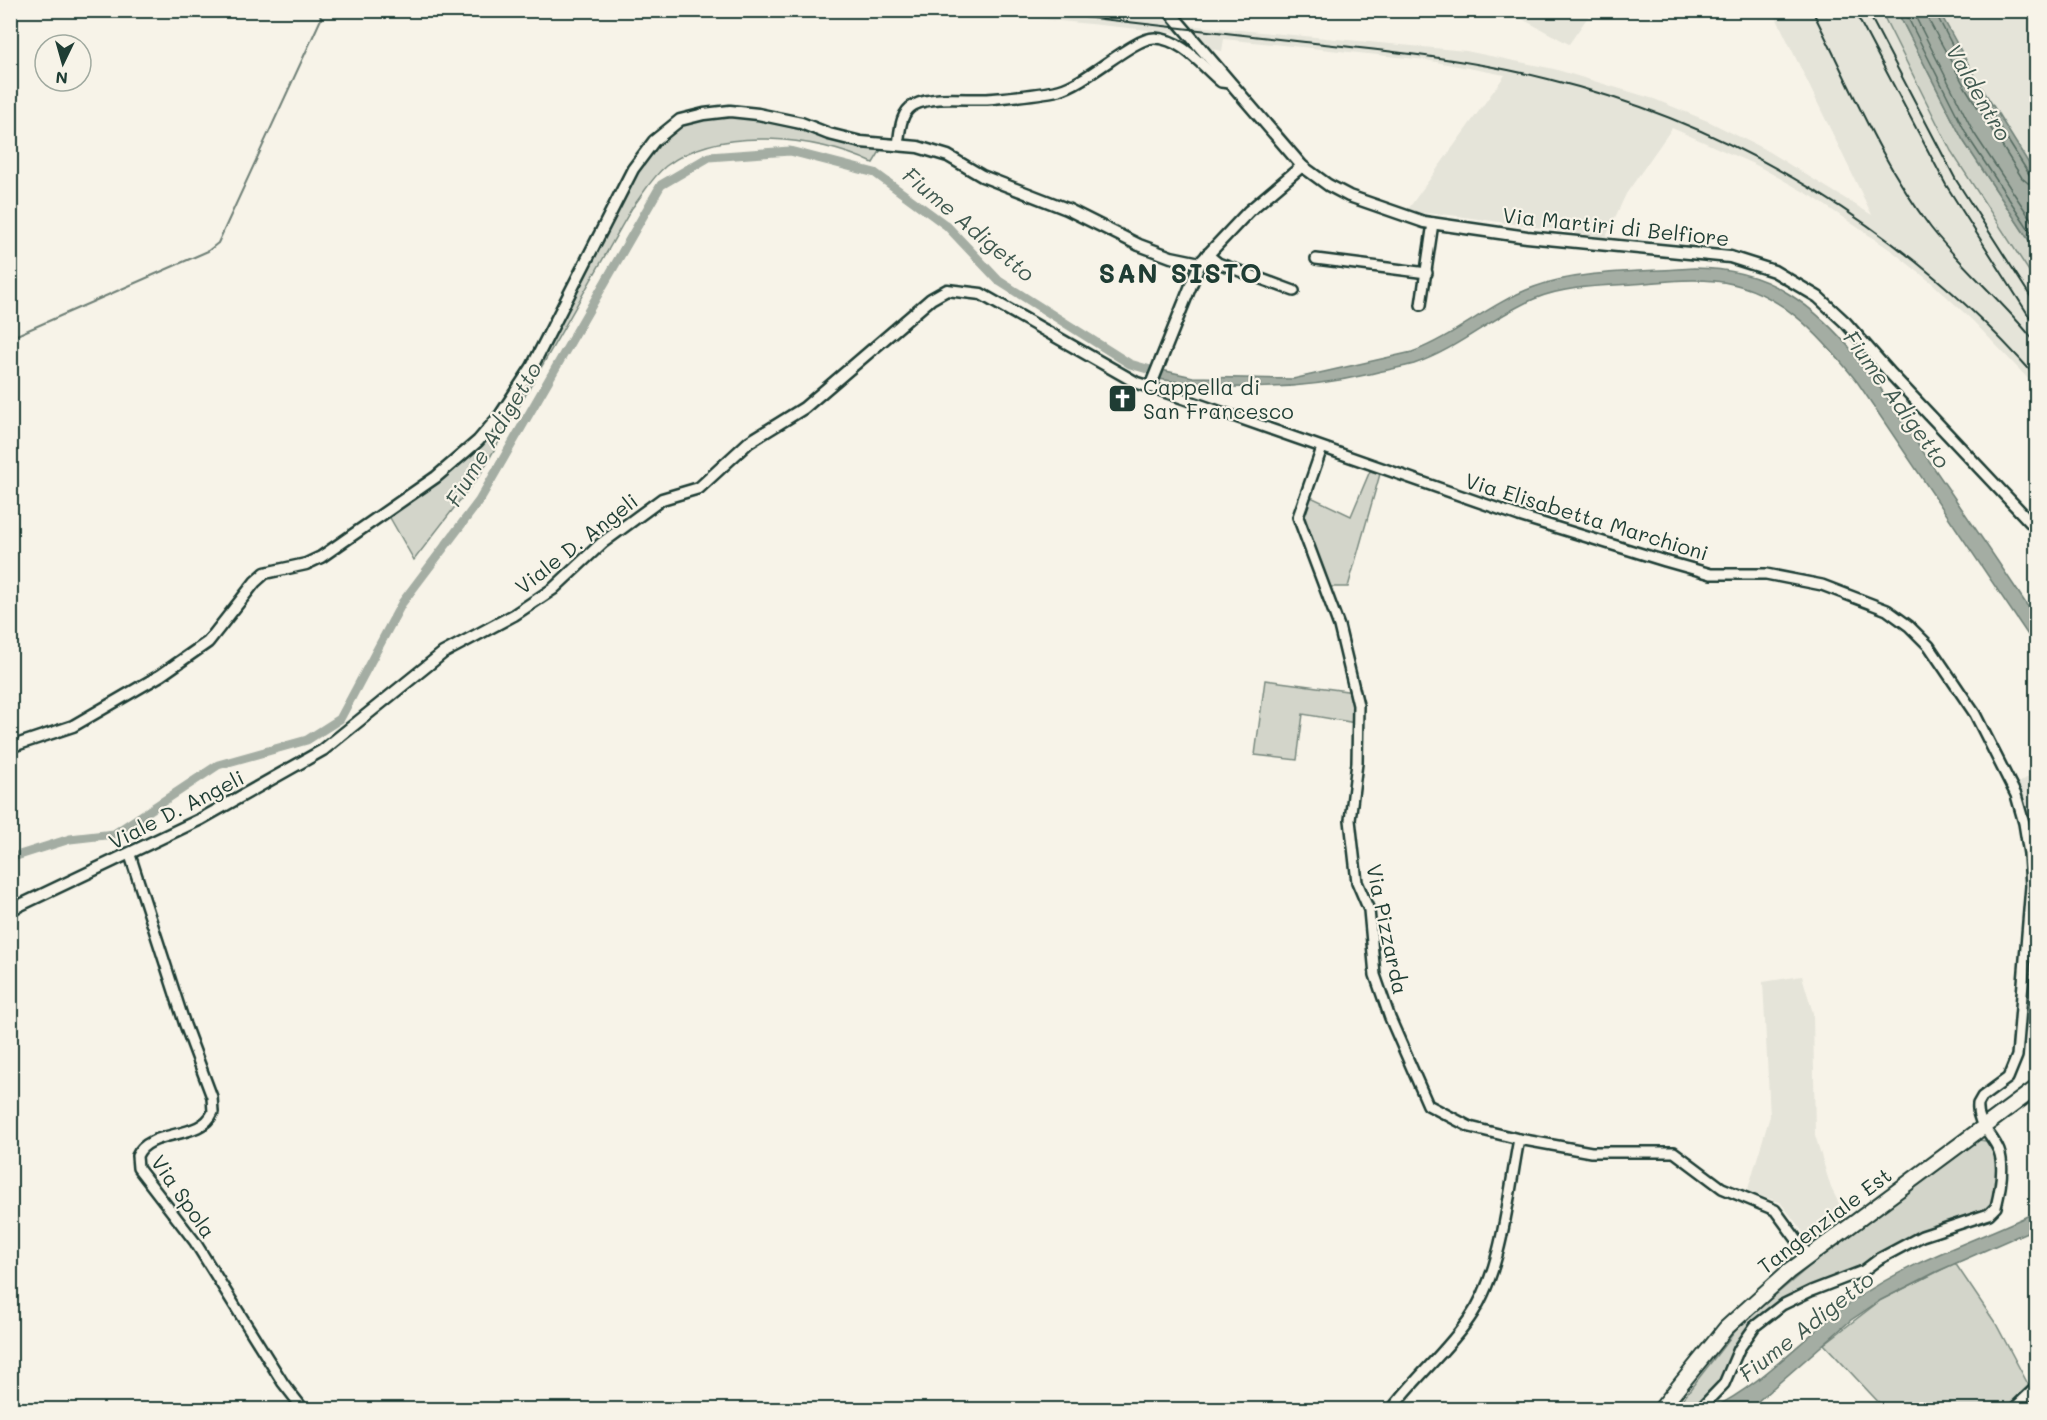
<svg xmlns="http://www.w3.org/2000/svg" width="2047" height="1420" viewBox="0 0 2047 1420" font-family="Mali,sans-serif">
<rect width="100%" height="100%" fill="#f7f3e8"/>
<filter id="ink" filterUnits="userSpaceOnUse"><feTurbulence type="fractalNoise" baseFrequency=".0167" numOctaves="2"/><feDisplacementMap in="SourceGraphic" scale="12" xChannelSelector="R" yChannelSelector="G"/><feConvolveMatrix kernelMatrix="1 2 1 2 8 2 1 2 1" color-interpolation-filters="sRGB"/></filter>
<g filter="url(#ink)">
<g fill="#e5e4d9">
<path d="M 964,11 L 1102,11 L 1169,18 L 1186,25 L 1466,51 L 1554,69 L 1654,99 L 1710,122 L 1764,149 L 1872,215 L 1773,11 L 1881,11 L 1951,151 L 2036,282 L 2036,387 L 1973,321 L 1932,283 L 1892,251 L 1813,197 L 1758,166 L 1672,128 L 1626,194 L 1606,237 L 1450,215 L 1406,212 L 1505,75 L 1426,60 L 1224,39 L 1222,51 L 1205,48 L 1178,33 Z"/>
<path d="M 1507,11 L 1592,11 L 1569,44 Z"/>
<path d="M 1939,11 L 2036,11 L 2036,175 L 1977,80 Z"/>
<path d="M 2036,773 L 2036,898 L 2033,900 L 2014,785 Z"/>
<path d="M 1802,976 L 1813,1013 L 1815,1135 L 1831,1188 L 1845,1215 L 1809,1240 L 1780,1202 L 1747,1192 L 1770,1116 L 1763,982 Z"/>
</g>
<g fill="#d3d5ca" stroke="#79897f" stroke-width="1.5">
<path d="M 1881,11 L 1897,11 L 1963,140 L 2036,251 L 2036,282 L 1951,151 Z"/>
<path d="M 704,113 L 760,118 L 840,142 L 882,148 L 873,163 C 816,136 719,125 666,166 C 652,177 643,194 632,208 L 481,473 L 414,560 L 389,516 L 486,427 L 523,379 L 630,179 L 662,136 Z"/>
<path d="M 1370,471 L 1380,474 L 1348,587 L 1323,587 L 1305,538 L 1310,531 L 1303,517 L 1309,496 L 1351,516 Z"/>
<path d="M 1265,680 L 1354,692 L 1356,723 L 1303,714 L 1297,760 L 1255,755 Z"/>
<path d="M 1979,1140 L 1986,1141 L 1997,1158 L 1996,1190 L 1990,1205 L 1982,1214 L 1949,1223 L 1755,1324 L 1722,1383 L 1696,1409 L 1674,1410 L 1740,1325 L 1850,1232 Z"/>
<path d="M 1955,1263 L 1996,1324 L 2029,1386 L 2005,1409 L 1885,1409 L 1824,1344 L 1881,1300 Z"/>
</g>
<g fill="#a4ada3" stroke="#6f8077" stroke-width="1.5">
<path d="M 1897,11 L 1939,11 L 1977,80 L 2036,175 L 2036,251 L 1963,140 Z"/>
<path d="M 1694,268 C 1727,268 1761,276 1789,294 C 1853,334 1892,407 1934,468 C 1968,518 2003,568 2036,619 L 2036,647 L 1858,383 C 1821,336 1778,287 1715,281 C 1687,278 1660,282 1633,284 C 1600,286 1565,286 1534,299 C 1492,317 1458,349 1414,364 C 1400,368 1384,370 1370,374 C 1296,391 1232,391 1158,379 L 1161,370 L 1193,377 L 1293,379 L 1412,352 C 1455,336 1490,303 1534,287 C 1580,270 1644,272 1694,268 Z"/>
<path d="M 2036,1212 L 2036,1228 L 1936,1272 L 1881,1300 L 1851,1320 L 1749,1409 L 1711,1409 C 1767,1382 1805,1334 1856,1299 C 1911,1260 1976,1241 2036,1212 Z"/>
</g>
<g fill="none" stroke-linecap="round" stroke-linejoin="round">
<g stroke="#546a60" stroke-width="1.5">
<path d="M 1904,10 L 1968,137 L 2036,240"/>
<path d="M 1912,10 L 1974,133 L 2036,227"/>
<path d="M 1927,10 L 1928,19 L 1965,87 L 2022,178 L 2028,183 L 2036,185"/>
<path d="M 1934,10 L 1972,83 L 2029,174 L 2036,177"/>
</g>
<path stroke="#6f8077" stroke-width="2" d="M 10,338 L 208,251 L 218,243 L 321,19 L 319,10"/>
<path stroke="#a4ada3" stroke-width="9" d="M 10,858 L 70,839 L 114,834 L 218,765 L 307,740 L 340,719 L 402,603 L 479,501 L 661,185 L 709,157 L 790,151 L 875,173 L 947,226 L 999,281 L 1130,364 L 1161,373"/>
<defs>
<g id="minor">
<path d="M 898,145 C 900,132 900,112 914,105 C 935,95 965,100 987,99 C 1010,97 1037,95 1059,90 C 1087,83 1134,37 1155,38 C 1182,39 1202,66 1221,82 L 1230,83"/>
<path d="M 1207,254 L 1218,263 L 1294,291"/>
<path d="M 1316,259 L 1427,273"/>
<path d="M 1421,305 L 1433,223"/>
<path d="M 1150,387 L 1519,516 L 1665,561 L 1711,574 L 1766,574 L 1822,585 L 1887,610 L 1909,626 L 1929,646 L 1975,714 L 2016,795 L 2024,823 L 2029,854 L 2031,886 L 2017,1056 L 2008,1078 L 1982,1097 L 1978,1104 C 1976,1125 1992,1133 1999,1151 C 2005,1167 2000,1191 1996,1207 L 1989,1214 L 1922,1236 L 1879,1259 L 1863,1271 L 1811,1291 L 1782,1305 L 1755,1326 L 1739,1349 L 1724,1384 L 1699,1410"/>
<path d="M 1322,448 L 1298,517 L 1339,626 L 1358,705 L 1357,763 L 1350,820 L 1357,882 L 1369,910 L 1375,975 L 1390,1018 L 1428,1105 L 1470,1127 L 1519,1139 L 1591,1152 L 1674,1152 L 1722,1188 L 1775,1210 L 1808,1255"/>
<path d="M 130,855 L 185,1025 L 212,1097 L 213,1112 C 201,1141 149,1128 137,1156 L 138,1168 L 195,1242 L 283,1383 L 304,1410"/>
<path d="M 1391,1410 C 1415,1378 1446,1352 1469,1319 C 1503,1271 1508,1195 1519,1139"/>
</g>
<g id="tertiary">
<path d="M 1168,10 L 1302,166 L 1328,185 L 1349,196 L 1424,222 L 1527,237 L 1730,257 L 1774,271 L 1818,297 L 1846,323 L 1891,374 L 2036,528"/>
<path d="M 10,747 L 73,726 L 161,675 L 208,642 L 255,582 L 265,573 L 306,564 L 321,557 L 436,477 L 478,441 L 501,414 L 532,367 L 633,169 L 654,141 L 680,120 L 704,114 L 730,111 L 758,114 L 801,123 L 829,134 L 861,142 L 918,147 L 948,156 L 982,176 L 1067,209 L 1139,245 L 1171,257 L 1200,263"/>
<path d="M 10,910 L 201,819 L 323,750 L 443,653 L 514,615 L 553,589 L 602,543 L 662,499 L 699,488 L 749,442 L 804,408 L 931,299 L 947,290 L 981,294 L 1137,383 L 1150,387 L 1200,263 L 1249,211 L 1302,166"/>
<path d="M 2013,1410 L 2036,1388"/>
</g>
<path id="primary" d="M 1660,1410 L 1726,1328 L 1788,1272 L 2036,1088"/>
</defs>
<use href="#minor" stroke="#1f3d34" stroke-width="14"/>
<use href="#tertiary" stroke="#1f3d34" stroke-width="15"/>
<use href="#primary" stroke="#1f3d34" stroke-width="18"/>
<use href="#minor" stroke="#f7f3e8" stroke-width="9"/>
<use href="#tertiary" stroke="#f7f3e8" stroke-width="10"/>
<use href="#primary" stroke="#f7f3e8" stroke-width="14"/>
<g stroke="#1f3d34" stroke-width="2">
<path d="M 1022,10 C 1116,21 1211,31 1305,42 C 1387,51 1468,59 1548,79 C 1736,125 1909,232 2036,377"/>
<path d="M 1812,10 C 1849,83 1881,163 1931,228 C 1963,269 2004,302 2036,343"/>
<path d="M 1854,10 L 1946,185 L 2036,327"/>
<path d="M 1867,10 L 1956,180 L 2036,305"/>
</g>
</g>
</g>
<defs>
<symbol id="church-square" viewBox="-11 -11 22 22"><rect x="-9" y="-9" width="18" height="18" rx="4" fill="#1f3d34" stroke="#f7f3e8"/><path d="M-1.2-6h2.4v3.5h3.3v2.4h-3.3V6h-2.4V-.1h-3.3v-2.4h3.3Z" fill="#fff"/></symbol>
</defs>
<g fill-rule="evenodd">
<use href="#church-square" x="1106" y="382" width="33" height="33"/>
</g>
<g text-anchor="middle" dominant-baseline="central" stroke-width="4.5" stroke-linejoin="round" paint-order="stroke">
<g font-size="21" fill="#1f3d34" stroke="#f7f3e8">
<text transform="translate(1616 226) rotate(6)">Via Martiri di Belfiore</text>
<text transform="translate(1587 516) rotate(17)">Via Elisabetta Marchioni</text>
<text transform="translate(576 543) rotate(-38)">Viale D. Angeli</text>
<text transform="translate(176 809) rotate(-27)">Viale D. Angeli</text>
<text transform="translate(1388 929) rotate(78)">Via Pizzarda</text>
<text transform="translate(184 1196) rotate(55)">Via Spola</text>
<text transform="translate(1824 1220) rotate(-37)">Tangenziale Est</text>
</g>
<g font-size="21" fill="#1f3d34" stroke="#f7f3e8" text-anchor="start">
<text x="1143" y="386">Cappella di<tspan x="1143" dy="24">San Francesco</tspan></text>
</g>
<g font-size="22" font-style="italic" fill="#405950" stroke="#f7f3e8">
<text transform="translate(1979 92) rotate(60)">Valdentro</text>
<text transform="translate(969 224) rotate(40)">Fiume Adigetto</text>
<text transform="translate(1897 399) rotate(54)">Fiume Adigetto</text>
<text transform="translate(493 434) rotate(-59)">Fiume Adigetto</text>
<text transform="translate(1806 1326) rotate(-38)">Fiume Adigetto</text>
</g>
<g font-size="27" font-weight="bold" letter-spacing="1.5" fill="#1f3d34" stroke="#f7f3e8">
<text x="1181" y="272">SAN SISTO</text>
</g>
</g>
<rect width="2047" height="1420" fill="none" stroke="#f7f3e8" stroke-width="36"/>
<rect x="18" y="18" width="2011" height="1384" fill="none" stroke="#1f3d34" stroke-width="2" filter="url(#ink)"/>
<g transform="translate(63 63) rotate(185)"><circle r="28" fill="#f7f3e8" stroke="#a1aaa0" stroke-width="1.5"/>
<path d="M0-4.5L10 22L0 15L-10 22Z" fill="#1f3d34"/>
<text y="-9" font-size="16" font-weight="bold" text-anchor="middle" fill="#1f3d34">N</text>
</g>
</svg>
